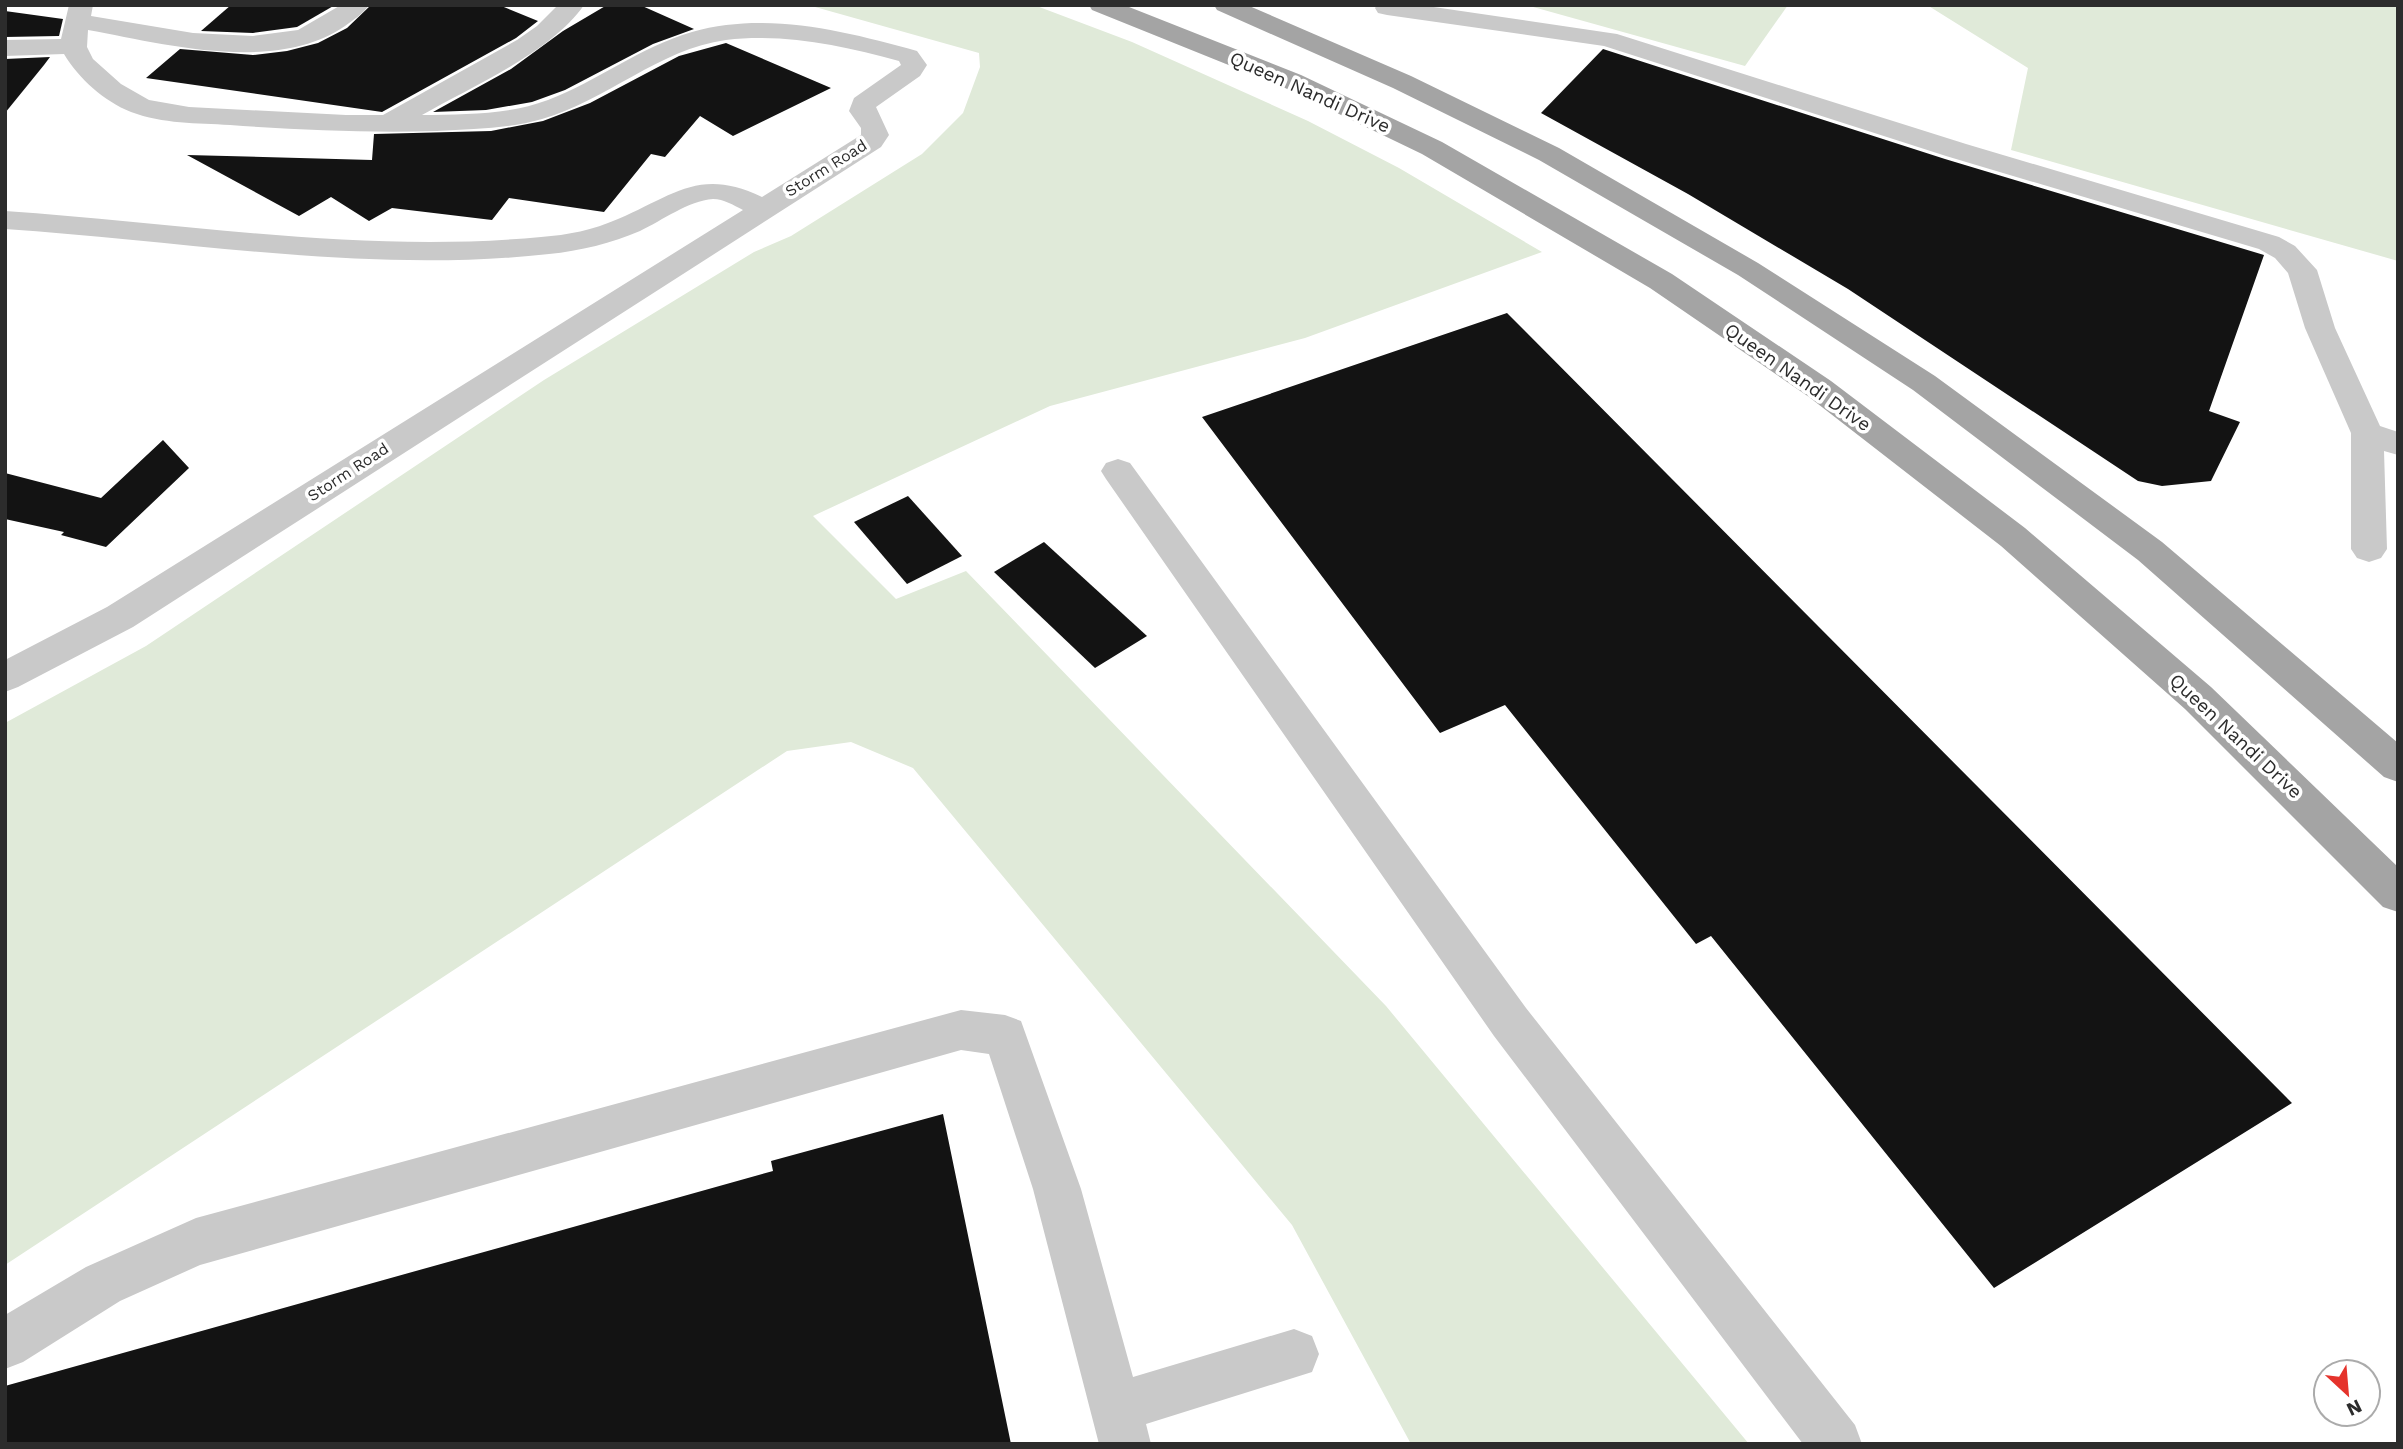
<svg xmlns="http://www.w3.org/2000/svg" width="2403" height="1449" viewBox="0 0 2403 1449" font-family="'Work Sans',sans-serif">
<rect width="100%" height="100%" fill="#fff"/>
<g fill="#e0ead9">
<path d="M 808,5 L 1034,5 L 1132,42 L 1308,121 L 1399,168 L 1542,252 L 1305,338 L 1050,406 L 813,516 L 896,599 L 966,571 L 1386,1006 L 1749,1444 L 1411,1444 L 1292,1225 L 913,768 L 851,742 L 787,751 L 5,1265 L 5,723 L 146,646 L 544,380 L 754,252 L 791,236 L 922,154 L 963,113 L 980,67 L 979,53 Z"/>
<path d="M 1526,5 L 1788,5 L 1745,66 Z"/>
<path d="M 1927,5 L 2398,5 L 2398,261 L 2011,150 L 2028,68 Z"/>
</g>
<g fill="#131313">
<path d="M 231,5 L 335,5 L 297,27 L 253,33 L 201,31 Z"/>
<path d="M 371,5 L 499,5 L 538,21 L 516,38 L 382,112 L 146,78 L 180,49 L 253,55 L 287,51 L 318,43 L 347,28 Z"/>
<path d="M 607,5 L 640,5 L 694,29 L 653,44 L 565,90 L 532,102 L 486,110 L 433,112 L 511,69 L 563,31 Z"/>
<path d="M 5,11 L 63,19 L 59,36 L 5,37 Z"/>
<path d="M 726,43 L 831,88 L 733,136 L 700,116 L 665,157 L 651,154 L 604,212 L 509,198 L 492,220 L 392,208 L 369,221 L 331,197 L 299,216 L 187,155 L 372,160 L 374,134 L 491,131 L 543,121 L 590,103 L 679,56 Z"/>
<path d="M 1603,49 L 1945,159 L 2264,255 L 2209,411 L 2240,422 L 2211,481 L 2162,486 L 2138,481 L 1848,289 L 1688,194 L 1541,113 Z"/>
<path d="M 50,57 L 44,65 L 5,113 L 5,59 Z"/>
<path d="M 1507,313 L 2292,1103 L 1994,1288 L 1711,936 L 1696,944 L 1505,705 L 1440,733 L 1202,417 Z"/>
<path d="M 163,440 L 189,468 L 106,547 L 61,535 L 64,532 L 5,519 L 5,473 L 101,498 Z"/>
<path d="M 908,496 L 962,556 L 907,584 L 854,522 Z"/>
<path d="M 1044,542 L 1147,636 L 1095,668 L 994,572 Z"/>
<path d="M 943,1114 L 1011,1444 L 5,1444 L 5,1386 L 773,1171 L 771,1161 Z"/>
</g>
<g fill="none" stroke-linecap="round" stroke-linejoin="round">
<g fill="#c9c9c9" fill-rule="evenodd">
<path d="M 69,5 L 93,5 L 91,16 L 193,33 L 253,36 L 298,30 L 341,5 L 369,5 C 363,14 353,20 345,26 C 275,74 165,44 88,30 L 87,47 L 93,59 L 121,84 L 149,100 L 189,107 L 346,115 L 383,115 L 517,40 L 537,26 L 558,5 L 584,5 C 552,52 471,87 422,115 C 465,114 508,115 548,100 C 598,81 640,47 692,32 C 767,11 844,31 917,51 L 927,65 L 920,76 L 876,107 L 889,135 L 881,147 L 133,627 L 18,687 L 5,692 L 5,660 L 107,607 L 743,210 C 733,205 724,199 713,199 C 688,201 663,220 640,231 C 612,243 580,251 549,254 C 367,274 186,241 5,229 L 5,211 C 184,223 362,254 541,237 C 568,235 593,230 618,219 C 674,195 700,167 762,197 L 861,135 L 861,128 L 849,111 L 854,98 L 901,65 L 899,61 C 843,46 785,33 726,40 C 659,49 606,101 542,119 C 508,129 473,129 437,131 C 368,133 299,130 230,125 C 197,123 163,124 131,112 C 104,101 79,79 64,54 L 5,56 L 5,40 L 61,39 Z"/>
<path d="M 1377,5 L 1420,5 L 1617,34 L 1966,144 L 2279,237 L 2295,246 L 2317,270 L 2335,328 L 2380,426 L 2398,432 L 2398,455 L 2384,451 L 2387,549 L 2381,558 L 2369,562 L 2357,558 L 2351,549 L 2351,433 L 2305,328 L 2288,273 L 2275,258 L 2259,249 L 1946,156 L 1604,46 L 1387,15 L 1378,13 L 1375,8 Z"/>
<path d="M 1118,459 L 1130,463 L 1526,1008 L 1855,1425 L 1862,1444 L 1803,1444 L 1494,1036 L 1106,479 L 1101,471 L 1106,463 Z"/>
<path d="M 961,1010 L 1005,1015 L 1021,1021 L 1081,1189 L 1133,1377 L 1294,1329 L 1312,1336 L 1319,1354 L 1312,1372 L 1146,1424 L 1151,1444 L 1099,1444 L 1033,1189 L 989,1054 L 961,1050 L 200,1265 L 120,1301 L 23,1362 L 5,1369 L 5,1315 L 86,1267 L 196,1218 Z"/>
</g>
<g fill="#a4a4a4" fill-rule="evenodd">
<path d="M 1089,5 L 1124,5 L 1301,75 L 1442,142 L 1672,274 L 1831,381 L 2025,528 L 2211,687 L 2398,867 L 2398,912 L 2383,907 L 2185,709 L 2001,546 L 1809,397 L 1650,288 L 1422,154 L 1283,87 L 1092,10 Z"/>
<path d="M 1214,5 L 1247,5 L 1411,76 L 1559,148 L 1758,263 L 1935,376 L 2162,542 L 2398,743 L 2398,782 L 2384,777 L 2138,560 L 1913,390 L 1738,275 L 1539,160 L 1393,88 L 1217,10 Z"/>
</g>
</g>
<g text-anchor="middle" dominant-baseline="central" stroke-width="7" stroke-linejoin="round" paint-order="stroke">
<g font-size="16" fill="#2c2c2c" stroke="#fff">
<text transform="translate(826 168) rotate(-32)">Storm Road</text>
<text transform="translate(348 472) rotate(-33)">Storm Road</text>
</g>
<g font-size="19" fill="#2c2c2c" stroke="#fff">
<text transform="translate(1310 92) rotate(24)">Queen Nandi Drive</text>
<text transform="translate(1798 377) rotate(35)">Queen Nandi Drive</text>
<text transform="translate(2236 736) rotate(43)">Queen Nandi Drive</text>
</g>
</g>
<rect width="2403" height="1449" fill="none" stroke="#2c2c2c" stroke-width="14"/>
<g transform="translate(2347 1393) rotate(154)"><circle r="33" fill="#ffffff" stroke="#ababab" stroke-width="2"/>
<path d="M0-5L12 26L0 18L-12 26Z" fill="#e5332c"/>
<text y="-10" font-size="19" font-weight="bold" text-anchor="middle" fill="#2c2c2c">N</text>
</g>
</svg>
